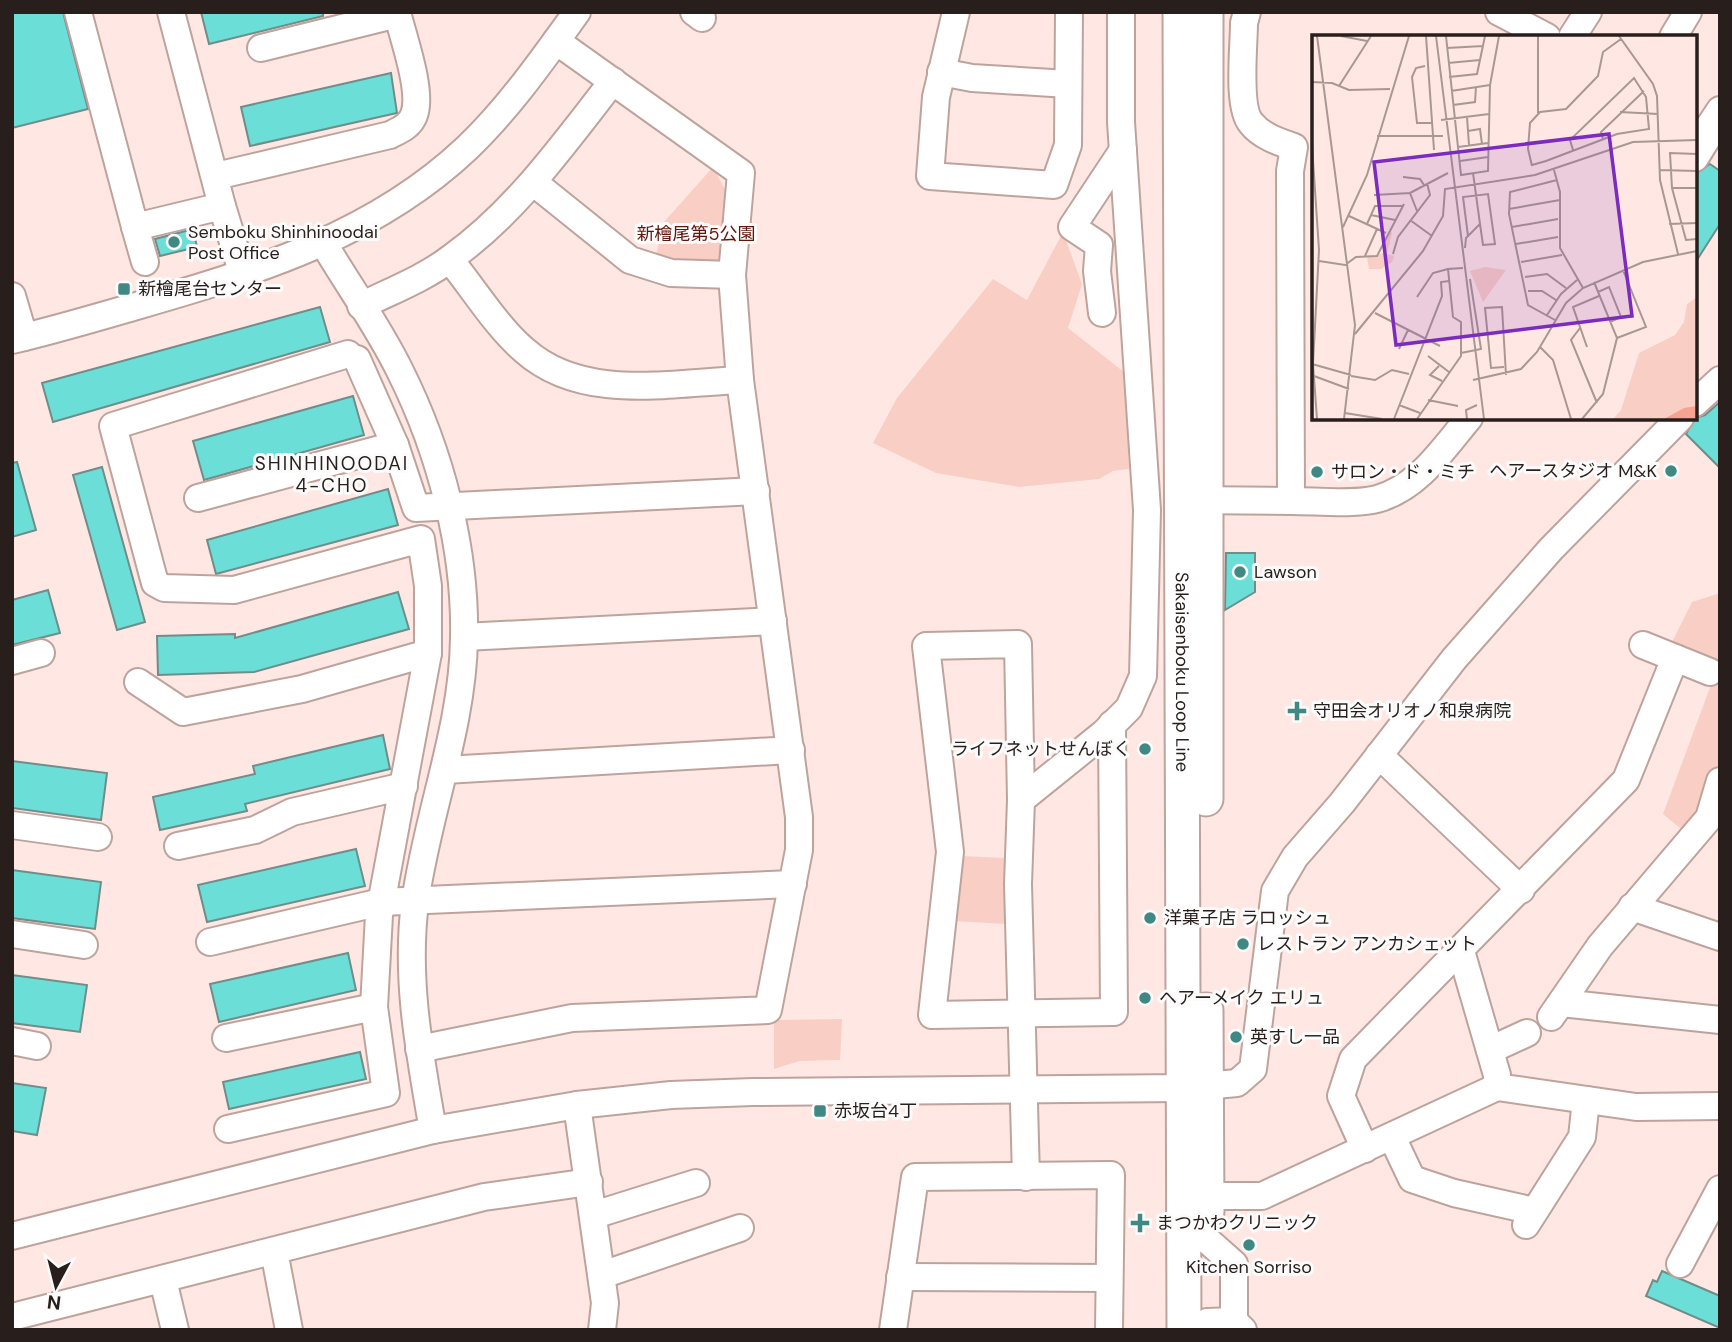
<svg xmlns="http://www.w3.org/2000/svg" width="1732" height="1342" viewBox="0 0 1732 1342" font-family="'DM Sans','Noto Sans JP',sans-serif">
<rect width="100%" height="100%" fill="#ffe8e3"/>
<g fill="#f9cec5">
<path d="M 713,167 L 729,197 L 721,260 L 718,263 L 655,260 L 664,222 Z"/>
<path d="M 1063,232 L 1082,284 L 1068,328 L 1124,372 L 1129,469 L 1113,471 L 1099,479 L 1019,487 L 936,473 L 873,443 L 897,398 L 993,279 L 1027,300 Z"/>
<path d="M 1720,593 L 1720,757 L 1706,810 L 1686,833 L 1663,814 L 1718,666 L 1670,646 L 1692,602 Z"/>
<path d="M 961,856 L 1007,858 L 1006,924 L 953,921 Z"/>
<path d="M 842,1019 L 840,1060 L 799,1061 L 774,1069 L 774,1020 Z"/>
</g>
<g fill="#6bded7" stroke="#708d8a" stroke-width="2">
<path d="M 12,12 L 63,12 L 88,109 L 12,128 Z"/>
<path d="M 201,12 L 323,12 L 323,16 L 209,44 Z"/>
<path d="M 391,73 L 397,113 L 250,146 L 241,107 Z"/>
<path d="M 1710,164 L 1720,171 L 1720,224 L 1695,263 L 1695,174 Z"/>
<path d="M 193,229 L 197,247 L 160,256 L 155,239 Z"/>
<path d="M 320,307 L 330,342 L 53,422 L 42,383 Z"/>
<path d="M 353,396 L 364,435 L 204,480 L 193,441 Z"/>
<path d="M 1720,402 L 1720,468 L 1686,434 L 1695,418 L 1705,415 Z"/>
<path d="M 17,462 L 36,530 L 12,537 L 12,463 Z"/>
<path d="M 102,467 L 145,622 L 117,630 L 73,475 Z"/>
<path d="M 388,489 L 398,525 L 216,574 L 207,540 Z"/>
<path d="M 1226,553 L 1255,553 L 1255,592 L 1225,610 Z"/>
<path d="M 48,590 L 60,633 L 12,645 L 12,600 Z"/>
<path d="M 398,592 L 409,629 L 254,672 L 158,675 L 157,636 L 235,634 L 235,638 Z"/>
<path d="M 383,735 L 390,769 L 245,804 L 247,811 L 160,830 L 153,797 L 255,774 L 253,766 Z"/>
<path d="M 12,761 L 107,773 L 101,820 L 12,808 Z"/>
<path d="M 356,849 L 365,886 L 207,922 L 198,885 Z"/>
<path d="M 12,870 L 101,882 L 95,929 L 12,918 Z"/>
<path d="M 348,953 L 356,990 L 219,1022 L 210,984 Z"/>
<path d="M 12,975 L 87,985 L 80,1032 L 12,1023 Z"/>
<path d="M 360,1052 L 366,1079 L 229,1109 L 223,1082 Z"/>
<path d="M 12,1083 L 46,1088 L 37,1135 L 12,1131 Z"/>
<path d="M 1662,1271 L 1720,1296 L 1720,1328 L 1646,1296 L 1653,1280 L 1657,1282 Z"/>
</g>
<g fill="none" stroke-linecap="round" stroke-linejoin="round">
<defs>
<g id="minor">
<path d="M 78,12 L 135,227 L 222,206"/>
<path d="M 171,12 L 222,206 L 243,275"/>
<path d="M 694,12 L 702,18"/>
<path d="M 956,12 L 936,97 L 930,176 L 1054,185 L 1068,145 L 1069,12"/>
<path d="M 1499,12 L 1547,37"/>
<path d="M 1572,37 L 1588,12"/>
<path d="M 1673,37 L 1688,12"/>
<path d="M 261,48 L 398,14"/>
<path d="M 941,72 L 972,78 L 1068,84"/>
<path d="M 1704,134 L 1720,110"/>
<path d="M 1695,158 L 1708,137"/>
<path d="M 216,176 L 390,135 C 400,130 410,126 414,115 C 423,92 403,37 397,12"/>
<path d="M 533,182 L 630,260 L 671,273 L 732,275"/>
<path d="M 135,227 L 145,262"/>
<path d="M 324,244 C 349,286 379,328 400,371 C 440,451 466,548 464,638 C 463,728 427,814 415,903 C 405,979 420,1055 433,1130"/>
<path d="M 450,260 C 474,289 496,326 524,350 C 582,402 669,383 740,380"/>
<path d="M 12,296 L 24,337"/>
<path d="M 361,306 C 391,291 425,278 451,258 C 517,211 564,143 613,81"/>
<path d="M 1102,313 L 1097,271 L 1099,245 L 1072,227 L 1123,150"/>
<path d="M 12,340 C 55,330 98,317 140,305 C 258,271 375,235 467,148 C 509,108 543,59 577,12"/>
<path d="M 357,359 L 395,445 L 416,508 L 756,491"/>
<path d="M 1695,403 L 1720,380"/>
<path d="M 198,498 L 395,445"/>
<path d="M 1187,500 L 1291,501 L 1290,171 L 1294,147 C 1279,142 1261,136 1251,123 C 1237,107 1244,46 1244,23 L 1247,12"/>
<path d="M 1291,501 C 1316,501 1354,505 1377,499 C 1418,488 1443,449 1469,418"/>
<path d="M 464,637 L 773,621"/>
<path d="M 1643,645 L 1710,672"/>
<path d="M 12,661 L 41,653"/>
<path d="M 138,682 L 183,712 L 302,689 L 428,653"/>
<path d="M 1379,755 L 1521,890"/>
<path d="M 445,770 L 791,750"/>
<path d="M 1021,800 L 1018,644 L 926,646 L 950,852 L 932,1015 L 1114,1012 L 1112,724"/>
<path d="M 12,825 L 98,837"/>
<path d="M 178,846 L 255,830 L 292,812 L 404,786"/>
<path d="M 1632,907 L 1720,937"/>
<path d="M 12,934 L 84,945"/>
<path d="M 210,942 L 381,902 L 793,884"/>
<path d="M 1461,951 L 1497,1075 L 1497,1087 L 1636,1107 L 1720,1106"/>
<path d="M 1561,1003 L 1720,1020"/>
<path d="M 1551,1017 L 1600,946 L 1709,818 L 1720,781"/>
<path d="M 226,1038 L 374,1007"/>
<path d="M 12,1041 L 37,1046"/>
<path d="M 419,1049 L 572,1018 L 768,1010 L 799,850 L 799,817 L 740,380 L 732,275 L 741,173 L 556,41"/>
<path d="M 1490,1050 L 1527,1033"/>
<path d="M 577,1105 L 605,1303 L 602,1330"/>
<path d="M 228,1129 L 386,1093 L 374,1007 L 379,915 L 428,653 L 428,586 L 421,539 L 234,590 L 164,588 L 155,583 L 113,426 L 348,354"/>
<path d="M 1392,1137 L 1412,1179 L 1454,1193 L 1534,1211"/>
<path d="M 1365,1149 L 1341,1096 L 1353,1059 L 1626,780 L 1675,658"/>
<path d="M 1026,1177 L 1018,884 L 1021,800 L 1104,733 L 1129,708 L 1143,676 L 1147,510 L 1121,122 L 1121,12"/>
<path d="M 1207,1196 L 1262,1196 L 1497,1087"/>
<path d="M 594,1215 L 696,1183"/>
<path d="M 1526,1225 L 1582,1137 L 1586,1100"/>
<path d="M 12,1236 L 433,1130 L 577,1105 L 671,1095 L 753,1092 L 1183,1088 L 1237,1083 L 1253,1069 L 1275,891 L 1295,857 L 1342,803 L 1454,659 L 1551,549 L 1680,418"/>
<path d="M 1207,1240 L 1234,1264 L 1234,1321"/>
<path d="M 274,1251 L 289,1330"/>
<path d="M 1680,1264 L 1720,1189"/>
<path d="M 602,1275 L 740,1228"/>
<path d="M 900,1277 L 1108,1278"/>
<path d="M 163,1280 L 175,1330"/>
<path d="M 12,1317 L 484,1197 L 589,1182"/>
<path d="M 1207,1322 L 1234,1321 L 1243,1330"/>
<path d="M 893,1330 L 915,1177 L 1111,1175 L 1109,1330"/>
</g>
<g id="major">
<path id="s1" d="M 1180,12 L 1184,1330"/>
<path d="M 1206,799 L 1206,12"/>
<path d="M 1206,1010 L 1207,1212"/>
</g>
</defs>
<use href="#minor" stroke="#bea39d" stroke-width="30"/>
<use href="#major" stroke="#bea39d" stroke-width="37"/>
<use href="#minor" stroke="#fff" stroke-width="26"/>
<use href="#major" stroke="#fff" stroke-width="33"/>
</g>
<g fill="#408883" stroke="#fbfbfb" stroke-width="2.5">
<circle cx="174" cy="242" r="7"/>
<rect x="117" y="282" width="14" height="14" rx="3.5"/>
<circle cx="1671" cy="471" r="7"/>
<circle cx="1317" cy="472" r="7"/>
<circle cx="1240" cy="572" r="7"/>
<path d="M1293.5 700.5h7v7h7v7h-7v7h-7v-7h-7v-7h7z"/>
<circle cx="1145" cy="749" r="7"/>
<circle cx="1150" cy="918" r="7"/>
<circle cx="1243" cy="944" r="7"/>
<circle cx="1145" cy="998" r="7"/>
<circle cx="1236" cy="1037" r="7"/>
<rect x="813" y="1104" width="14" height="14" rx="3.5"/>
<path d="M1136.5 1212.5h7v7h7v7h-7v7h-7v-7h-7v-7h7z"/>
<circle cx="1249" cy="1245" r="7"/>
</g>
<g text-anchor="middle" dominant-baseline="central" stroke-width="6" stroke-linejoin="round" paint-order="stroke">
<g font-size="18" fill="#281e1c" stroke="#fbfbfb" text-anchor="start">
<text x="188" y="232">Semboku Shinhinoodai<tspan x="188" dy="21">Post Office</tspan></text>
<text x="138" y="289">新檜尾台センター</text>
<text x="1657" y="471" text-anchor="end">ヘアースタジオ M&amp;K</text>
<text x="1331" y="472">サロン・ド・ミチ</text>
<text x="1254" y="572">Lawson</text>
<text x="1313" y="711">守田会オリオノ和泉病院</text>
<text x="1131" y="749" text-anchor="end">ライフネットせんぼく</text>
<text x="1164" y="918">洋菓子店 ラロッシュ</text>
<text x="1257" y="944">レストラン アンカシェット</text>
<text x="1159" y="998">ヘアーメイク エリュ</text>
<text x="1250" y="1037">英すし一品</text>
<text x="834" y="1111">赤坂台4丁</text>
<text x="1156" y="1223">まつかわクリニック</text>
<text x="1249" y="1267" text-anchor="middle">Kitchen Sorriso</text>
</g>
<g font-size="18" fill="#60160c" stroke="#fbfbfb">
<text x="696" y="234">新檜尾第5公園</text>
</g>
<g font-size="18" fill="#281e1c" stroke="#fbfbfb">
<text stroke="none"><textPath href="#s1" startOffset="660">Sakaisenboku Loop Line</textPath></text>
</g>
<g font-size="19" letter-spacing="2" fill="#281e1c" stroke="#fbfbfb">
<text x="332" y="463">SHINHINOODAI<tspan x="332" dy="22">4-CHO</tspan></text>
</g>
</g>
<g transform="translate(1312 35)">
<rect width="385" height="385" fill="#ffe8e3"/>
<path d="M 77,196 L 80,198 L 75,219 L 82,221 L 80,227 L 69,234 L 57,234 L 55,223 L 71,218 ZM 173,232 L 194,235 L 171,267 L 158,236 ZM 385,262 L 385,384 L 301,384 L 309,375 L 327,318 L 363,300 L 372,287 L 375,269 Z" fill="#f9cec5"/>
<path d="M 385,371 L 385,384 L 352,384 L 372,373 Z" fill="#f8a292"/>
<path fill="none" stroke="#a99793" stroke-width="2" d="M 5,1 L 43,290 L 32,384M 29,1 L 55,6M 114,1 L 122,115M 124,1 L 172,384M 134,1 L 149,140 L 176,136 L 178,50 L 187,1M 226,1 L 226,78M 307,1 L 341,49 L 345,61 L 348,145 L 366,219M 135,13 L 171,11M 136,28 L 168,25M 113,31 L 104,33 L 100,42 L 105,88 L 120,88M 137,42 L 165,39 L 173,1M 0,47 L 20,48 L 37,55 L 78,54M 27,51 L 59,1M 139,56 L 178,50M 141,70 L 163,67 L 164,52M 308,77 L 346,79M 155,82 L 157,110M 129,85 L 177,79M 156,96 L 168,94 L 170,109M 65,101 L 131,101M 291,104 L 289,97 L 332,56M 0,110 L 7,215 L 1,329 L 5,384M 146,112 L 176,108M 385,119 L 358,118 L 360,153 L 374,205 L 385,204M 148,126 L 176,122M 220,130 L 234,126 L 305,99 L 337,94 L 334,62 L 322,43 L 258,105 L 261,115M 220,131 L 216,114 L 218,88 L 228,77 L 254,74 L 286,41 L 291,17 L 309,4M 242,135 L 248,157 L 248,213 L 271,253M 347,135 L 385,136M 91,142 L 108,144 L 112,150M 360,153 L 385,153M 98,158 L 136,138M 62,160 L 98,158 L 105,176M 197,174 L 248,165M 59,180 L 83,185M 37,181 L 74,198M 98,185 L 120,201M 55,189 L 63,171 L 91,171M 357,189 L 385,188M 31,192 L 55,140 L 97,1M 200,192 L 246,184M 156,201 L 151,162 L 176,159 L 183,209 L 171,210 L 168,189M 204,209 L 246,202M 153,213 L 154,203 L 168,189 L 161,138M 81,219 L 86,202 L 118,160 L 115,148M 53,221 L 65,194M 7,226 L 33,230 L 44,222 L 65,221 L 92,169M 209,227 L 250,220M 213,242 L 235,239 L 254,253M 216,256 L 230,256 L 244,265M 286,257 L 297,252 L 309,282 L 298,287M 105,262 L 121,238 L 136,234M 63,278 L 128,311M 235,280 L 249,259 L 265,245M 243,285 L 216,270 L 197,179 L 198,157 L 245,145M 268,293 L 259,305 L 285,368M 43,299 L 111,216 L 131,181 L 133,154 L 223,140 L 321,107 L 385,105M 305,303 L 334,292 L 311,235M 228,312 L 241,325 L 259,384M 275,312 L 261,272 L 287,261M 87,314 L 96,295M 149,318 L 169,314 L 158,244M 116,321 L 137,337M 0,329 L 39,340M 127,331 L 118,340 L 130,346M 192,332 L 179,333 L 173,273 L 190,272 L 194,340M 2,341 L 37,354M 39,341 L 63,345 L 80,335 L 97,339M 161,345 L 209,334 L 225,317 L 254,268 L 271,253 L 331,227 L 385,216M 116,365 L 146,371M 87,370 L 108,378M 33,378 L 70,384M 82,384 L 130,261 L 129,247 L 137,246M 105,384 L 149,321 L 149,287 L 141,282 L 136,234 L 151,233M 155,384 L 154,375 L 165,370M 270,384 L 291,359 L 305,303 L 282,247"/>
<path fill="#7b2cbf" fill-opacity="0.15" stroke="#7b2cbf" stroke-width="3.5" d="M 297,99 L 320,281 L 84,310 L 62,127 Z"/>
<rect width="385" height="385" fill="none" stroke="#281e1c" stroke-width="3.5"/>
</g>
<rect width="1732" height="1342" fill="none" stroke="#281e1c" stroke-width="28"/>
<g transform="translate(56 1286) rotate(187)" stroke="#fbfbfb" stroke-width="5" paint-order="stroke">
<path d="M0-5L12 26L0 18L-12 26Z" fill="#281e1c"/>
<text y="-10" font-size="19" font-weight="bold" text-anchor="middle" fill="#281e1c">N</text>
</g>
</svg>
